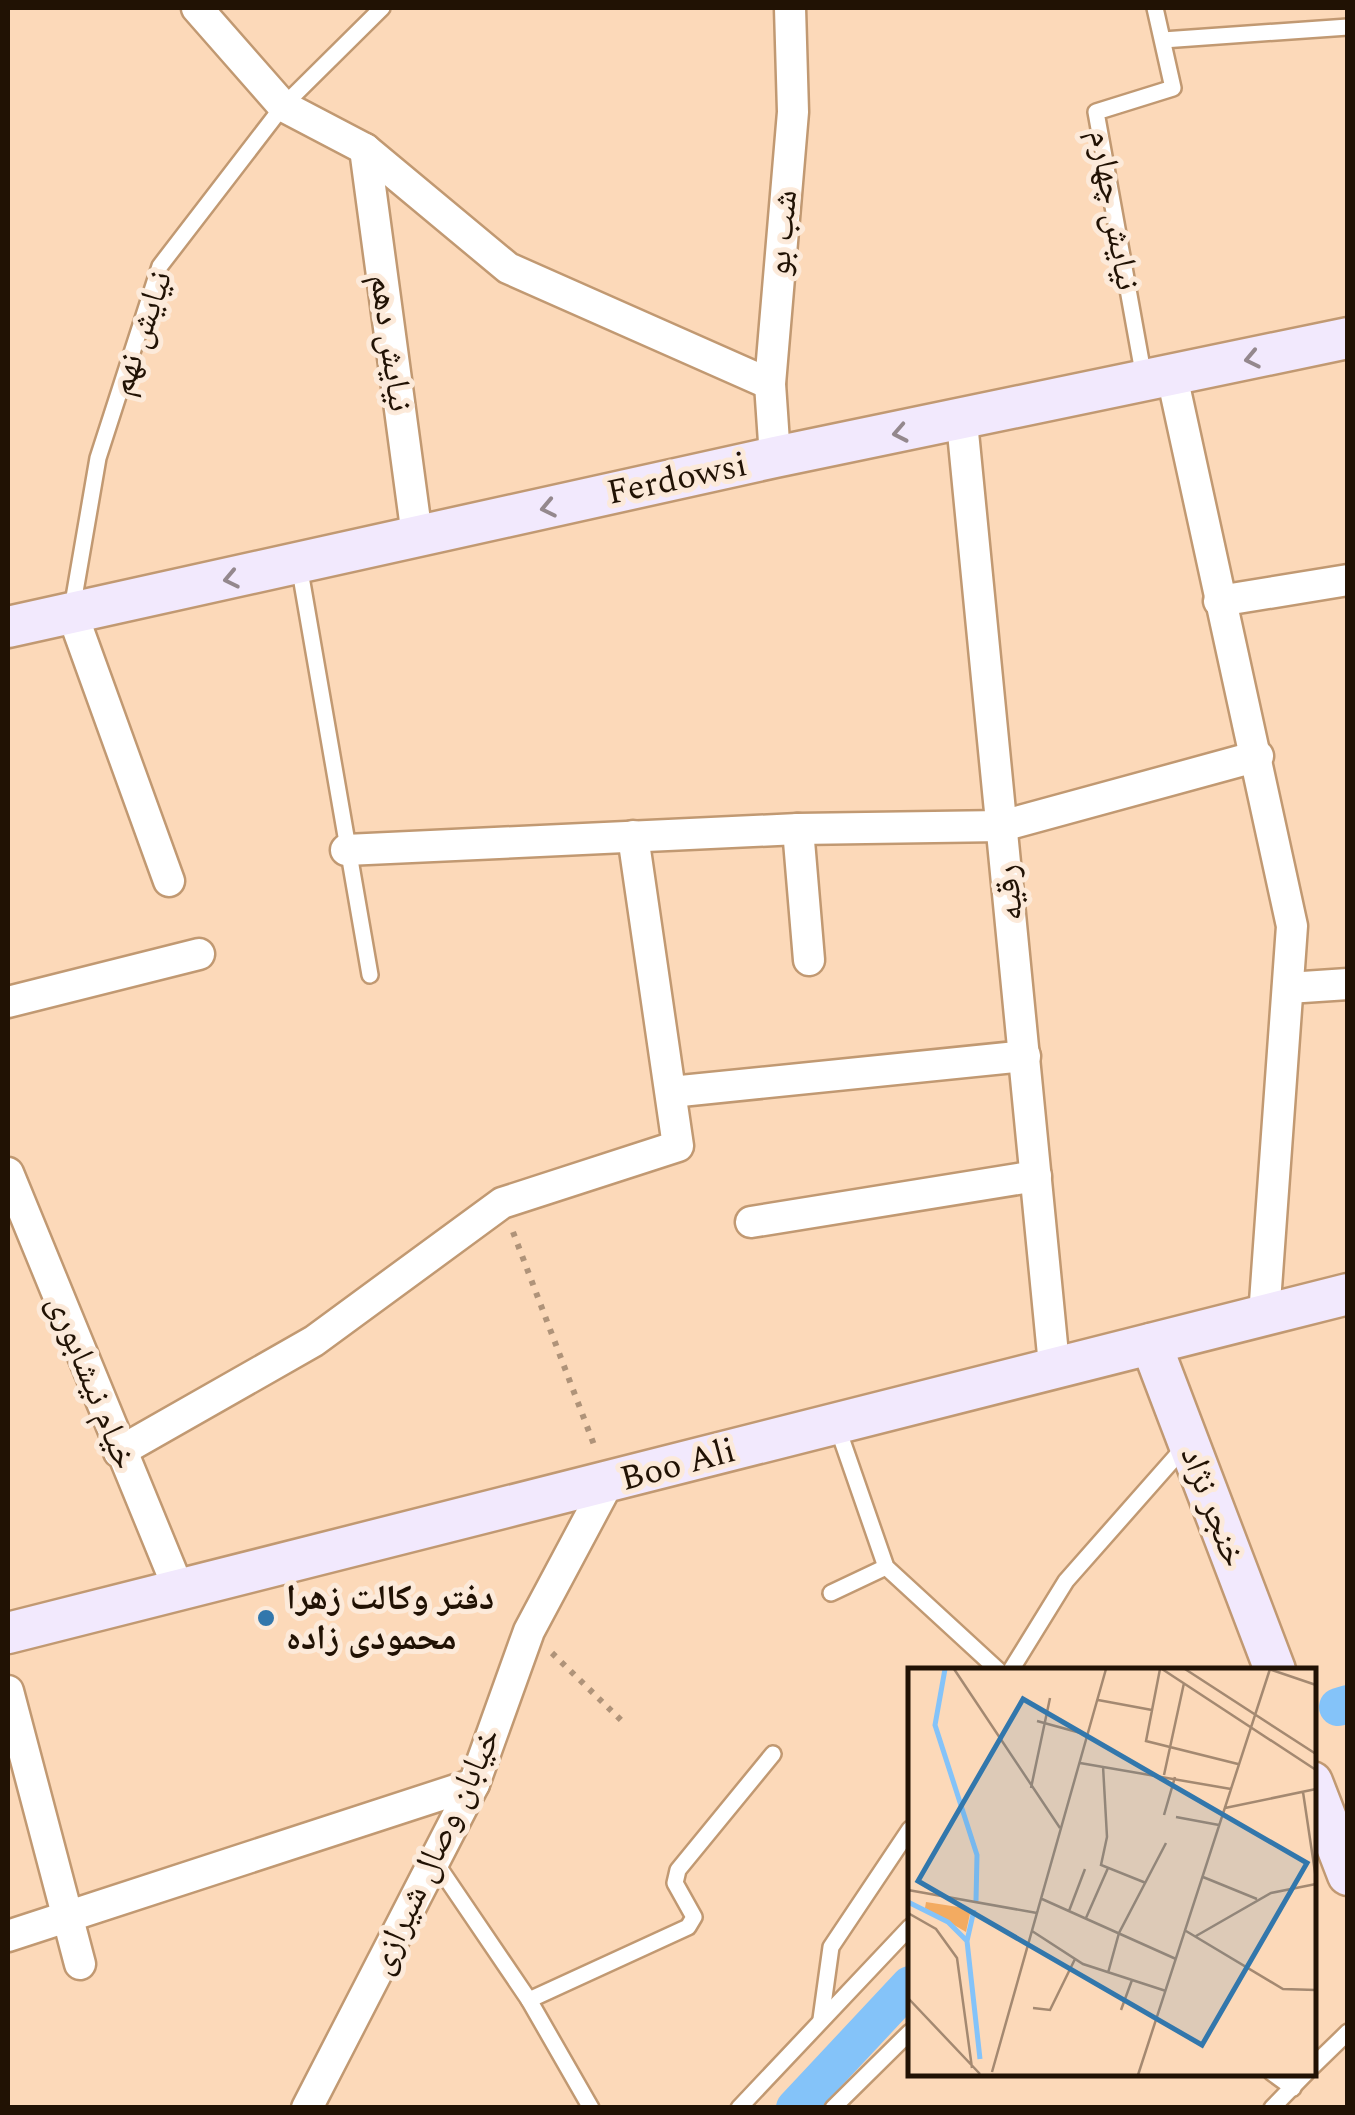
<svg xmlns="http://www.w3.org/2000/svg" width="1355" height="2115" viewBox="0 0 1355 2115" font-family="Spectral,'Noto Naskh Arabic',serif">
<rect width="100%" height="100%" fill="#fcd9b9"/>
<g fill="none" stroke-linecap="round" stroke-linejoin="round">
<g stroke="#84c3f9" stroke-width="38">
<path d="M 1338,1707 L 1348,1704"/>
<path d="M 795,2108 L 910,1985"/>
</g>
<defs>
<g id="lane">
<path d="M 1163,40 L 1348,27"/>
<path d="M 1144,378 L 1096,112 L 1173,88 L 1155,8"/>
<path d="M 299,565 L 370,975"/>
<path d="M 72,609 L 98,458 L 160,266 L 283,106 L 382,8"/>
<path d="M 837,1426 L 886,1567 L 998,1670"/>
<path d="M 831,1593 L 886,1567"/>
<path d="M 1011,1670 L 1066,1581 L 1186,1445"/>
<path d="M 436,1863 L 529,2000 L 591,2108"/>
<path d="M 529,2000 L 688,1927 L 694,1917 L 675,1883 L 678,1870 L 773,1754"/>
<path d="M 821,2019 L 831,1947 L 910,1829"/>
<path d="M 1312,2067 L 1348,2032"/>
<path d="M 1271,2072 L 1293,2088"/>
<path d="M 739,2108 L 910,1927"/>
<path d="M 833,2108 L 910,2032"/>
<path d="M 1272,2108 L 1307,2072"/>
</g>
<g id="street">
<path d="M 197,8 L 283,106 L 365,149 L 508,268 L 770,384"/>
<path d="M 365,149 L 417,536"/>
<path d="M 1172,376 L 1292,926 L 1264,1316"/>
<path d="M 962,422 L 1054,1365"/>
<path d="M 775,457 L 770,384 L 793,112 L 790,8"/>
<path d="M 1219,601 L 1348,580"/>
<path d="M 72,613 L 169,881"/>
<path d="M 798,829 L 809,960"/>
<path d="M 346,850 L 798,829 L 1002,826 L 1258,756"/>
<path d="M 1288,988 L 1348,984"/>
<path d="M 8,1002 L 199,954"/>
<path d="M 671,1092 L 1025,1056"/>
<path d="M 8,1173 L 179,1590"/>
<path d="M 751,1222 L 1036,1176"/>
<path d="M 119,1452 L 314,1341 L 502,1203 L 678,1146 L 633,836"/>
<path d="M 8,1691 L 80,1964"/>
<path d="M 8,1936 L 474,1784"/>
<path d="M 307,2108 L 474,1784 L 529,1631 L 608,1483"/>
</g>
<g id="secondary">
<path d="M 8,627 L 775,457 L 1348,338"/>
<path d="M 1151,1344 L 1275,1670"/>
<path d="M 8,1633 L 1348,1294"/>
<path d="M 1312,1782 L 1348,1875"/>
</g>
</defs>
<use href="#lane" stroke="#c19972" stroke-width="20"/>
<use href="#street" stroke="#c19972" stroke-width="35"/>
<use href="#secondary" stroke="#c19972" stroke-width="45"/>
<g stroke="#af9379" stroke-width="6" stroke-dasharray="5 8" stroke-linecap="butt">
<path d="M 513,1232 L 596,1450"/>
<path d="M 552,1653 L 624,1723"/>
</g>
<use href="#lane" stroke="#fff" stroke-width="15"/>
<use href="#street" stroke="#fff" stroke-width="30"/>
<use href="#secondary" stroke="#f2e9fd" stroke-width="40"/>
</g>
<defs><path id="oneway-chevron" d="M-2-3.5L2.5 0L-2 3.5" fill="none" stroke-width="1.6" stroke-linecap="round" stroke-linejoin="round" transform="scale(2.5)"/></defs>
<g stroke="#94888d">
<use href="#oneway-chevron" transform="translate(1252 359) rotate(168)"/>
<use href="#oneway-chevron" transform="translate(900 433) rotate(169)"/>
<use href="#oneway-chevron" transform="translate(548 508) rotate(168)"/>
<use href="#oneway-chevron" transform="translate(231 579) rotate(168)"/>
</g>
<circle fill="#3277ac" stroke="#fceada" stroke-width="4" cx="266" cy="1618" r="10"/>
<g text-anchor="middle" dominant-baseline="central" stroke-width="10" stroke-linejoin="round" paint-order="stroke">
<g font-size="35" fill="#211204" stroke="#fceada">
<text transform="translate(1114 210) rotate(80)">نیایش چهارم</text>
<text transform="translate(782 233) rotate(-85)">شب بو</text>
<text transform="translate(141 333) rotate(-71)">نیایش نهم</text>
<text transform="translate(391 343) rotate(82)">نیایش دهم</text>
<text transform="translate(677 479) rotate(-12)">Ferdowsi</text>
<text transform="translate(1009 893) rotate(-96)">رقیه</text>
<text transform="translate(92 1382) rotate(68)">خیام نیشابوری</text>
<text transform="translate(678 1465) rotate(-15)">Boo Ali</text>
<text transform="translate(1213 1507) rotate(69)">خنجر نژاد</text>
<text transform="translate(435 1851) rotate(-65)">خیابان وصال شیرازی</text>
</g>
<g font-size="35" font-weight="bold" fill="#211204" stroke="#fceada" text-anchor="start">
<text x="286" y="1598">دفتر وکالت زهرا<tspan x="286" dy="40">محمودی زاده</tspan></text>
</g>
</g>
<g transform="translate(908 1668)">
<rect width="408" height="408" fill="#fcd9b9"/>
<path d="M 18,234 L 63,241 L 58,264 L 17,240 Z" fill="#f3ab61"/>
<path fill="none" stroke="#84c3f9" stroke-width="5" d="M 37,1 L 27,57 L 69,187 L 68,233M 0,234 L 40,254 L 59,273 L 72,391M 59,273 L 66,242"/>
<path fill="none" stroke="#a48971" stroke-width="2.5" d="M 46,1 L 152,160M 252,1 L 238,73 L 330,96M 254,1 L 408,102M 277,1 L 408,86M 361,1 L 408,17M 190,32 L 244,42M 129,53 L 180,67M 172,95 L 323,121M 195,98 L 199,169 L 193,197 L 238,215M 256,107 L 276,15M 123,120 L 142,30M 395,124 L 408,211M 317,140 L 408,121M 256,147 L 267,109M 268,149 L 311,157M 295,209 L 349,231M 0,222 L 129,245M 134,231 L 268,291M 161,243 L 177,201M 0,245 L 28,261 L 49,290 L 64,400M 178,250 L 200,200M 124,263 L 175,296 L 258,323M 278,263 L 375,321 L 408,322M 288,268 L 363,225 L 408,216M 200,305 L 211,265 L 258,175M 0,330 L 72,406M 125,340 L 142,342 L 167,291M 213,342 L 224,312M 84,404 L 198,1M 230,407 L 362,1"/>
<path fill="#3277ac" fill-opacity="0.15" stroke="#3277ac" stroke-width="5" d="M 115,31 L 399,195 L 294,377 L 10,213 Z"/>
<rect width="408" height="408" fill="none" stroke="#211204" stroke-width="5"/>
</g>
<rect width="1355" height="2115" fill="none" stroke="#211204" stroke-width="20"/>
</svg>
